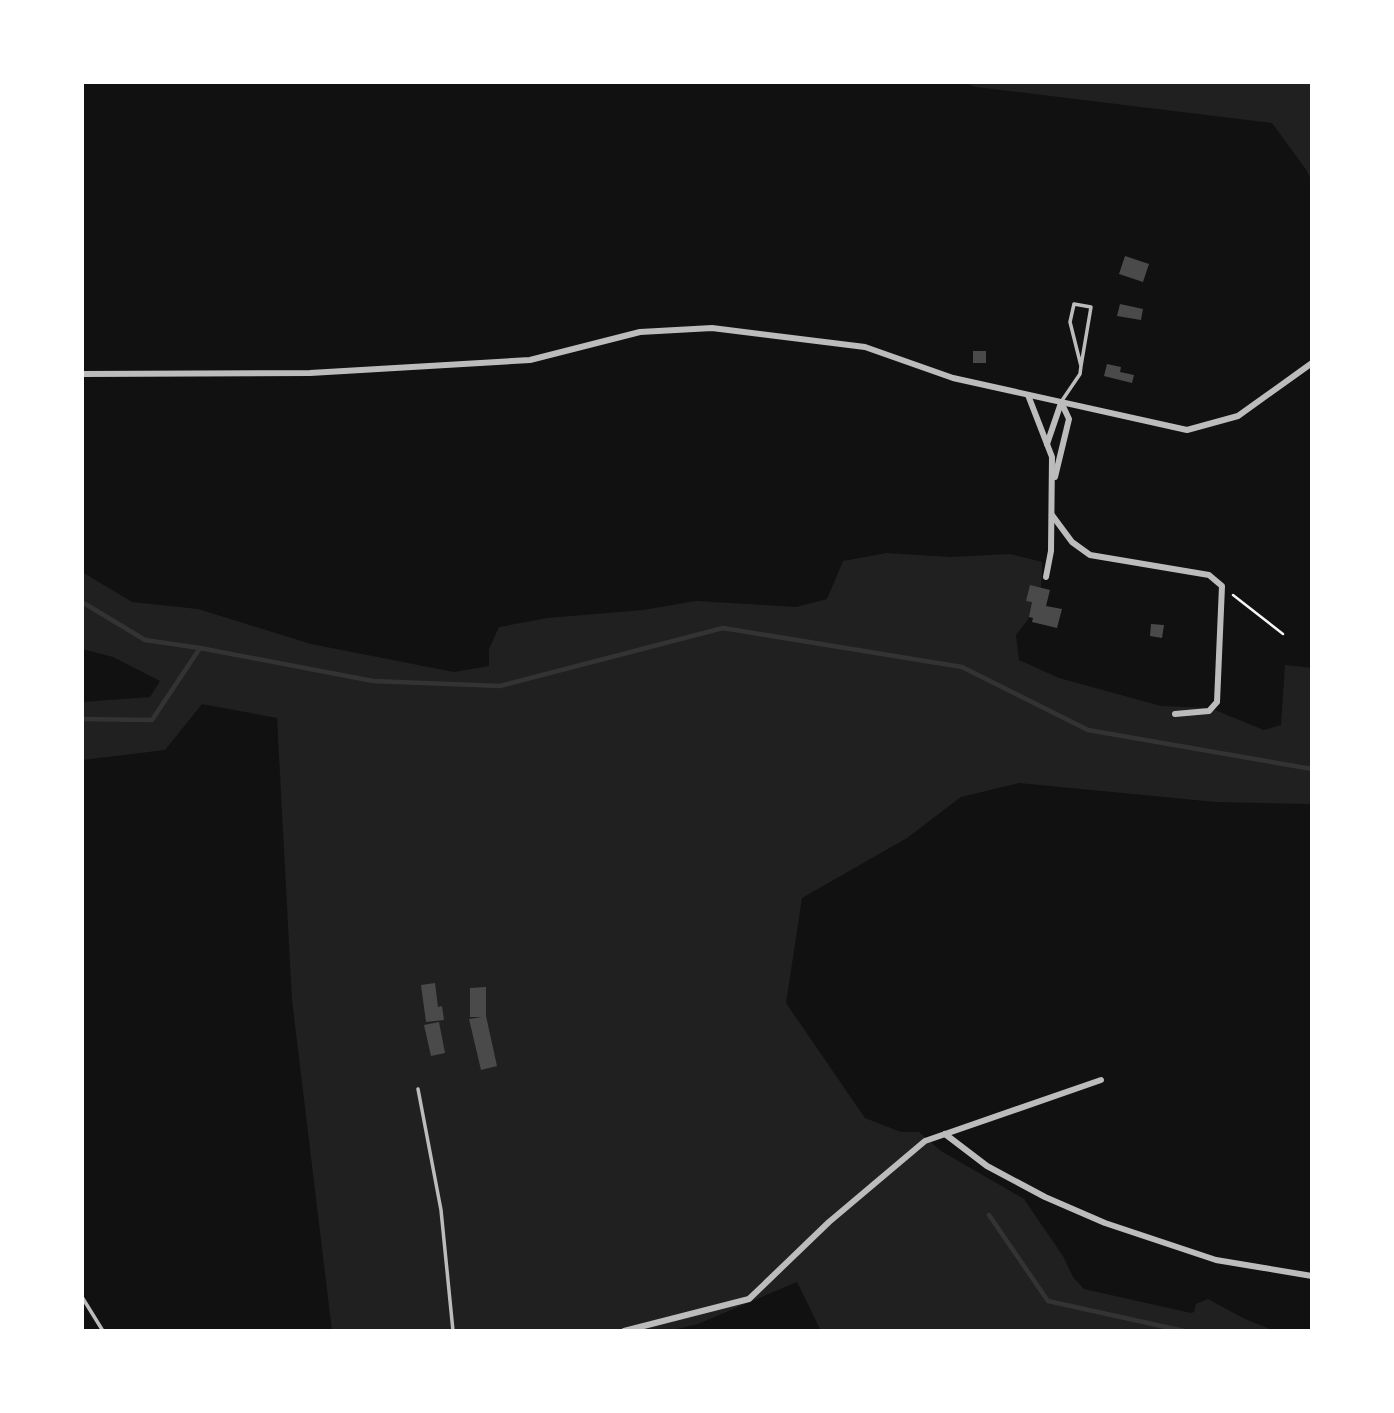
<svg xmlns="http://www.w3.org/2000/svg" width="1394" height="1413" viewBox="0 0 1394 1413" font-family="Rubik,sans-serif">
<rect width="100%" height="100%" fill="#111"/>
<g fill="#202020">
<path d="M 963,82 L 1312,82 L 1312,183 L 1307,171 L 1272,123 L 976,87 Z"/>
<path d="M 887,553 L 950,557 L 1010,554 L 1042,562 C 1042,597 1039,607 1016,635 L 1019,660 L 1059,678 L 1161,706 L 1210,708 L 1264,730 L 1281,725 L 1285,665 L 1312,668 L 1312,804 L 1216,802 L 1019,783 L 961,797 L 907,838 L 802,898 L 786,1003 L 865,1118 L 901,1132 L 919,1132 L 941,1151 L 1024,1199 L 1063,1256 L 1073,1277 L 1084,1289 L 1191,1313 L 1194,1312 L 1196,1304 L 1208,1299 L 1245,1319 L 1275,1331 L 821,1331 L 797,1282 L 698,1324 L 668,1331 L 332,1331 L 292,1000 L 277,718 L 202,704 L 165,750 L 82,760 L 82,702 L 150,697 L 160,681 L 113,657 L 82,649 L 82,572 L 132,602 L 198,609 L 311,644 L 454,672 L 489,666 L 489,649 L 499,627 L 547,618 L 643,610 L 696,601 L 796,607 L 827,599 L 843,561 Z"/>
</g>
<g fill="none" stroke-linecap="round" stroke-linejoin="round">
<g stroke="#333" stroke-width="4.5">
<path d="M 82,602 L 145,640 L 200,648"/>
<path d="M 82,719 L 152,720 L 200,648 L 373,681 L 500,686 L 723,628 L 962,667 L 1088,730 L 1312,769"/>
<path d="M 989,1215 L 1048,1301 L 1184,1331"/>
</g>
</g>
<g fill="#4a4a4a">
<path d="M 1125,256 L 1149,264 L 1143,282 L 1119,274 Z"/>
<path d="M 1120,304 L 1143,309 L 1141,320 L 1117,316 Z"/>
<rect x="973" y="351" width="13" height="12"/>
<path d="M 1107,364 L 1121,367 L 1120,372 L 1134,375 L 1132,383 L 1104,376 Z"/>
<path d="M 1030,585 L 1050,590 L 1046,606 L 1062,609 L 1057,628 L 1032,622 L 1033,618 L 1029,617 L 1032,602 L 1026,601 Z"/>
<path d="M 1151,624 L 1164,625 L 1162,638 L 1150,636 Z"/>
<path d="M 435,983 L 438,1007 L 442,1006 L 444,1020 L 426,1022 L 421,985 Z"/>
<path d="M 486,987 L 486,1016 L 497,1066 L 481,1070 L 469,1019 L 482,1017 L 470,1017 L 470,988 Z"/>
<path d="M 439,1022 L 445,1053 L 431,1056 L 424,1025 Z"/>
</g>
<g fill="none" stroke-linecap="round" stroke-linejoin="round">
<path stroke="#f5f5f5" stroke-width="2.5" d="M 1233,595 L 1283,634"/>
<g stroke="#bcbcbc" stroke-width="3.5">
<path d="M 1061,402 L 1080,374 L 1081,366 L 1091,307 L 1074,304 L 1070,322 L 1081,366"/>
<path d="M 418,1089 L 441,1210 L 453,1331"/>
<path d="M 82,1297 L 103,1331"/>
</g>
<g stroke="#bcbcbc" stroke-width="6">
<path d="M 82,374 L 310,373 L 530,360 L 640,332 L 712,328 L 865,347 L 953,378 L 1187,430 L 1238,416 L 1312,363"/>
<path d="M 1028,395 L 1052,457 L 1051,551 L 1046,577"/>
<path d="M 1047,444 L 1061,403"/>
<path d="M 1055,477 L 1069,419 L 1061,402"/>
<path d="M 1052,515 L 1072,542 L 1090,555 L 1209,575 L 1222,586 L 1217,702 L 1209,711 L 1175,714"/>
<path d="M 945,1134 L 987,1166 L 1045,1197 L 1105,1223 L 1216,1260 L 1312,1276"/>
<path d="M 624,1331 L 749,1299 L 829,1222 L 925,1141 L 1101,1080"/>
</g>
</g>
<rect width="1394" height="1413" fill="none" stroke="#ffffff" stroke-width="168"/>
</svg>
